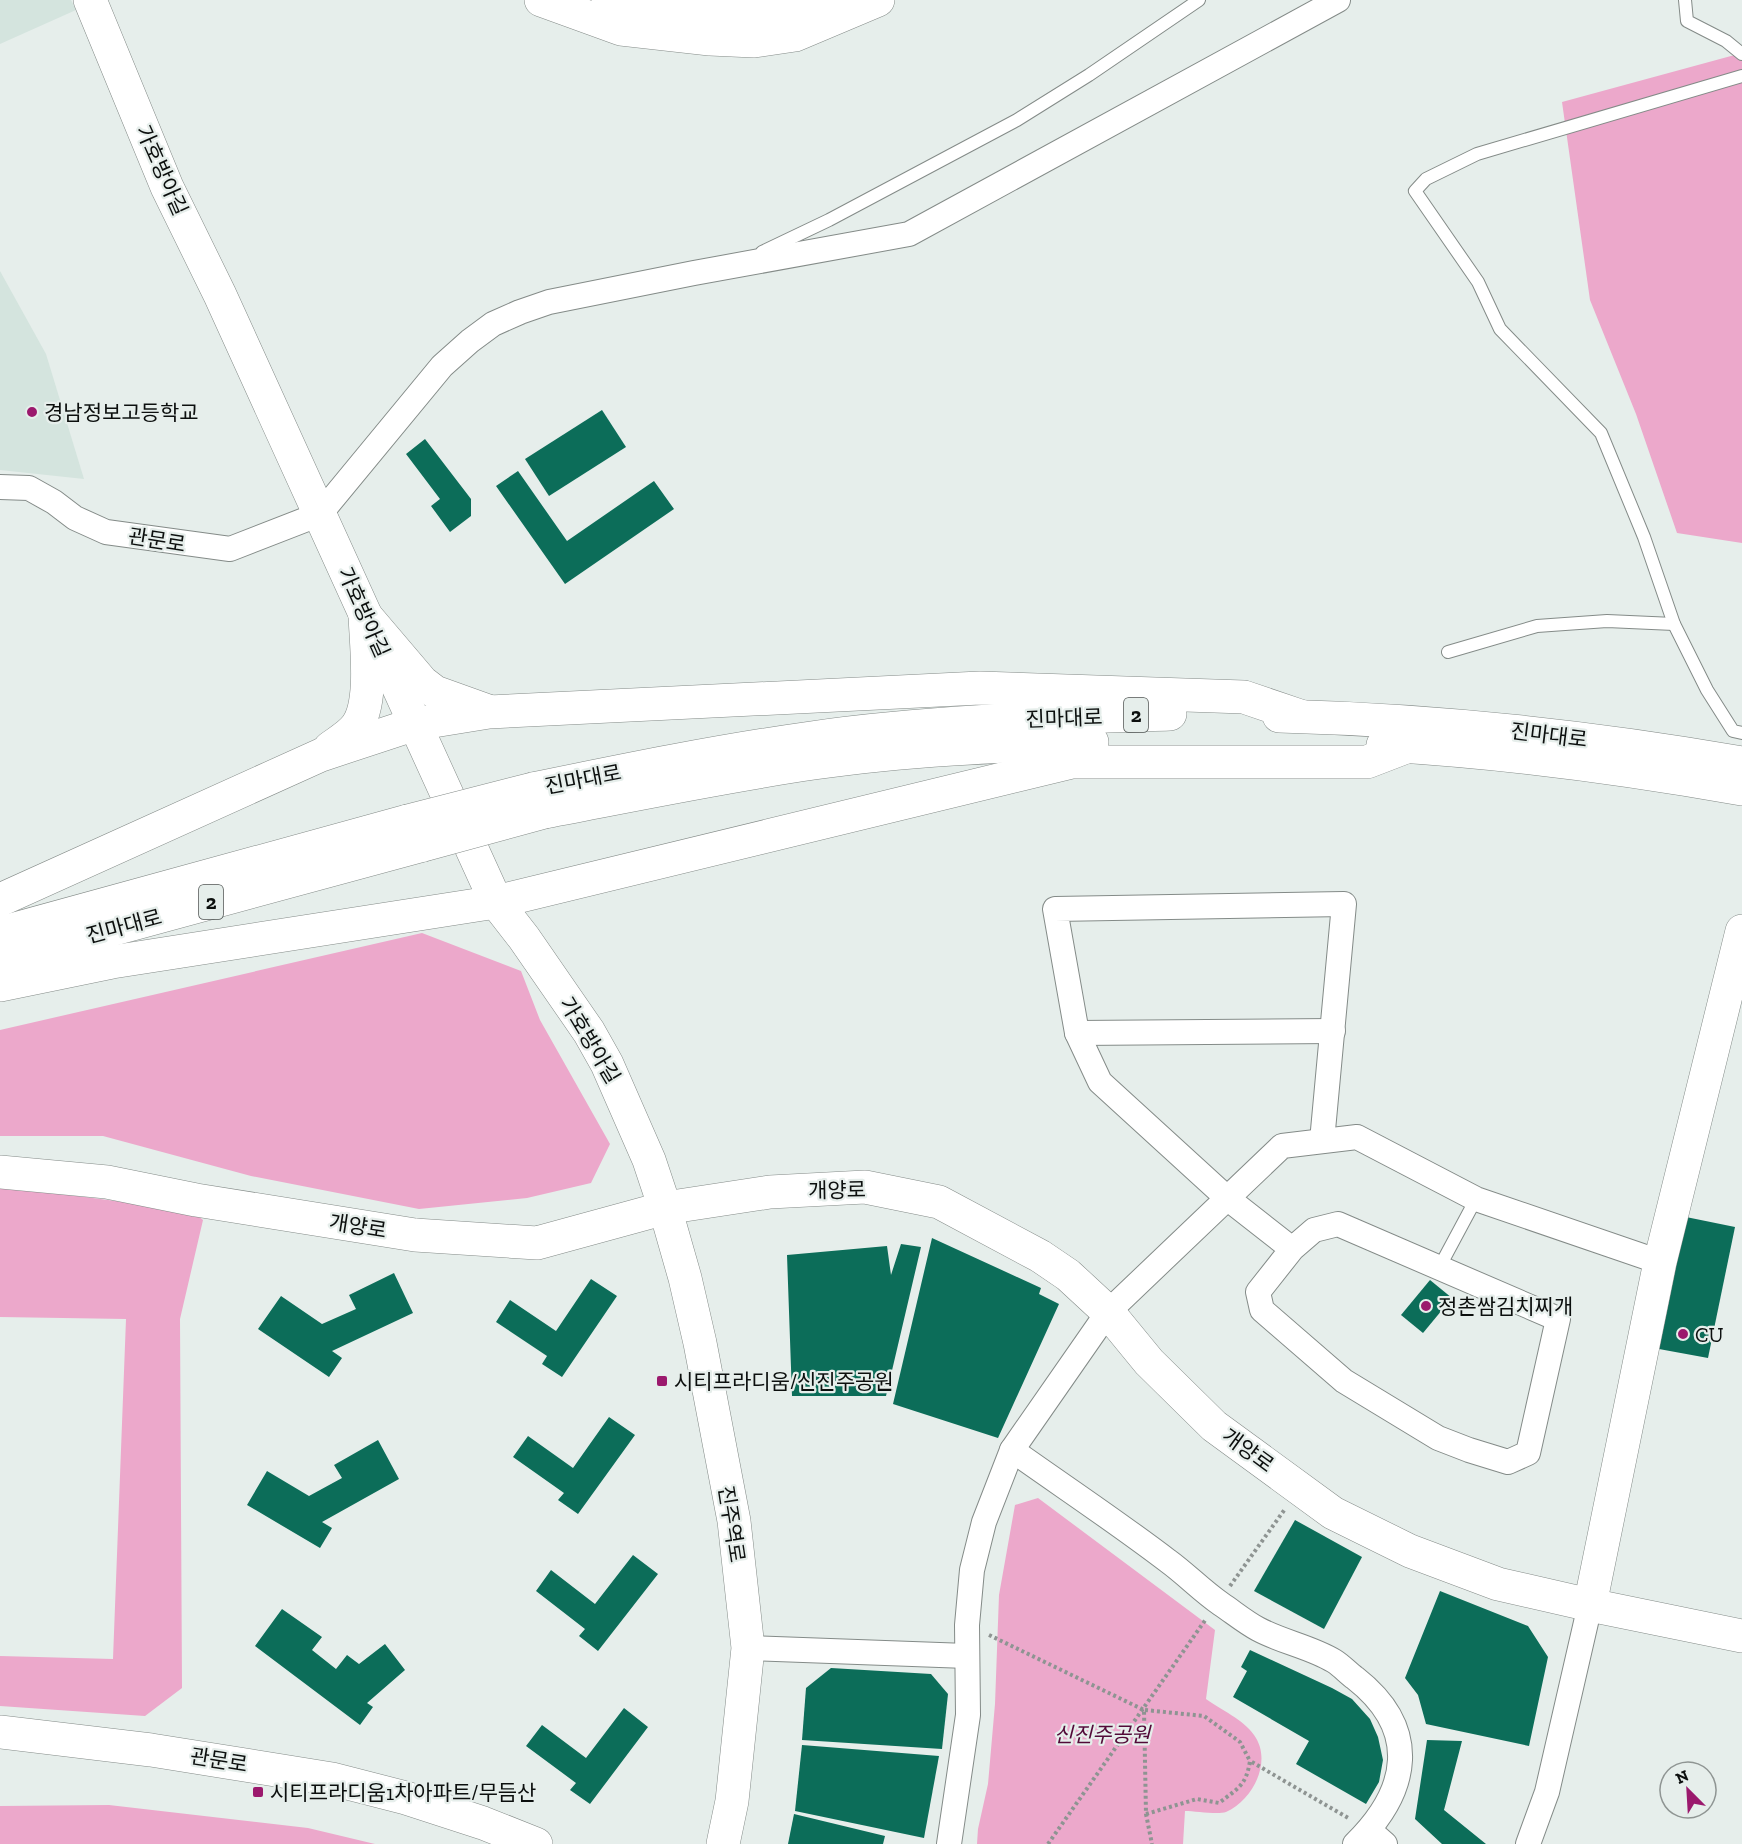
<svg xmlns="http://www.w3.org/2000/svg" width="1742" height="1844" viewBox="0 0 1742 1844" font-family="'Zilla Slab','Noto Sans KR',serif">
<rect width="100%" height="100%" fill="#e6eeeb"/>
<g fill="#d4e4de">
<path d="M 0,0 L 71,0 L 76,10 L 0,44 Z"/>
<path d="M 0,271 L 46,354 L 84,479 L 0,470 Z"/>
</g>
<g fill="#eca8cb">
<path d="M 1742,53 L 1742,543 L 1677,533 L 1636,414 L 1590,300 L 1562,102 Z"/>
<path d="M 422,933 L 521,971 L 540,1020 L 610,1144 L 591,1183 L 527,1198 L 419,1209 L 251,1176 L 103,1136 L 0,1136 L 0,1030 Z"/>
<path d="M 0,1186 L 193,1211 L 203,1220 L 180,1319 L 182,1688 L 145,1716 L 0,1706 L 0,1656 L 113,1659 L 126,1319 L 0,1317 Z"/>
<path d="M 1038,1498 L 1215,1630 L 1206,1699 C 1221,1710 1243,1719 1254,1735 C 1273,1761 1253,1800 1226,1812 C 1218,1815 1195,1811 1185,1811 L 1183,1844 L 977,1844 L 978,1829 L 988,1784 L 995,1704 L 999,1595 L 1015,1505 Z"/>
<path d="M 109,1805 L 308,1828 L 375,1844 L 0,1844 L 0,1806 Z"/>
</g>
<g fill="#0c6d59">
<path d="M 602,410 L 626,447 L 549,496 L 525,459 Z"/>
<path d="M 425,439 L 471,499 L 471,516 L 450,532 L 431,506 L 440,499 L 406,454 Z"/>
<path d="M 518,471 L 567,541 L 654,481 L 674,509 L 565,584 L 496,486 Z"/>
<path d="M 1686,1217 L 1735,1227 L 1708,1358 L 1659,1349 Z"/>
<path d="M 932,1238 L 1041,1288 L 1039,1294 L 1059,1304 L 998,1438 L 893,1404 Z"/>
<path d="M 901,1244 L 921,1247 L 886,1396 L 792,1396 L 787,1255 L 887,1246 L 891,1275 Z"/>
<path d="M 394,1273 L 413,1313 L 332,1351 L 342,1358 L 329,1377 L 258,1329 L 281,1296 L 322,1324 L 356,1309 L 349,1295 Z"/>
<path d="M 591,1279 L 617,1296 L 562,1377 L 542,1364 L 547,1356 L 496,1322 L 510,1300 L 556,1331 Z"/>
<path d="M 1430,1280 L 1452,1298 L 1423,1333 L 1401,1315 Z"/>
<path d="M 609,1417 L 635,1435 L 578,1514 L 558,1500 L 564,1493 L 513,1457 L 528,1436 L 573,1468 Z"/>
<path d="M 378,1440 L 399,1479 L 322,1522 L 332,1528 L 320,1548 L 247,1505 L 267,1471 L 309,1496 L 342,1478 L 334,1465 Z"/>
<path d="M 1295,1520 L 1362,1557 L 1324,1629 L 1254,1591 Z"/>
<path d="M 633,1555 L 658,1574 L 598,1651 L 579,1636 L 585,1629 L 536,1591 L 551,1570 L 595,1604 Z"/>
<path d="M 1440,1591 L 1528,1626 L 1548,1657 L 1529,1746 L 1426,1724 L 1418,1695 L 1405,1678 Z"/>
<path d="M 282,1609 L 322,1637 L 312,1650 L 336,1669 L 347,1655 L 359,1664 L 385,1644 L 405,1670 L 367,1703 L 373,1707 L 360,1725 L 255,1646 Z"/>
<path d="M 1250,1650 L 1332,1688 L 1352,1699 L 1370,1719 L 1378,1737 L 1383,1760 L 1379,1782 L 1366,1804 L 1296,1764 L 1309,1741 L 1233,1697 L 1247,1671 L 1241,1667 Z"/>
<path d="M 831,1668 L 931,1674 L 948,1694 L 942,1749 L 802,1740 L 806,1688 Z"/>
<path d="M 624,1708 L 648,1727 L 590,1804 L 570,1790 L 576,1783 L 526,1746 L 542,1725 L 586,1758 Z"/>
<path d="M 1427,1740 L 1462,1741 L 1444,1810 L 1486,1844 L 1442,1844 L 1415,1819 Z"/>
<path d="M 802,1745 L 939,1756 L 924,1838 L 795,1811 Z"/>
<path d="M 794,1814 L 885,1836 L 883,1844 L 788,1844 Z"/>
</g>
<g fill="none" stroke-linecap="round" stroke-linejoin="round">
<defs>
<g id="lane">
<path d="M 1685,0 L 1687,21 L 1726,41 L 1742,54"/>
<path d="M 1742,76 L 1477,154 L 1426,179 L 1415,191 L 1478,282 L 1500,329 L 1601,433 L 1644,537 L 1674,624 L 1707,690 L 1733,731 L 1742,733"/>
<path d="M 762,252 L 829,220 L 1017,120 L 1089,75 L 1199,0"/>
<path d="M 1448,652 L 1537,626 L 1607,621 L 1674,624"/>
<path d="M 1439,1268 L 1476,1199"/>
</g>
<g id="street">
<path d="M 0,487 L 29,488 L 54,502 L 75,518 L 106,532 L 230,549 L 320,514 L 442,366 L 470,341 L 493,324 L 520,312 L 549,302 L 694,273 L 909,234 L 1338,0"/>
<path d="M 1077,1033 L 1333,1031"/>
<path d="M 1292,1249 L 1258,1292 L 1262,1310 L 1344,1381 L 1438,1438 L 1469,1450 L 1508,1462 L 1528,1453 L 1558,1319 L 1338,1224 L 1314,1230 L 1292,1249 L 1227,1198 L 1100,1082 L 1077,1033 L 1055,909 L 1344,904 L 1322,1141"/>
<path d="M 1012,1450 C 1064,1487 1117,1522 1168,1561 C 1186,1574 1202,1591 1221,1604 C 1233,1612 1245,1622 1258,1629 C 1282,1642 1311,1647 1334,1661 C 1342,1666 1348,1673 1355,1678 C 1420,1729 1410,1790 1355,1844"/>
<path d="M 748,1648 L 967,1656"/>
<path d="M 1369,1830 L 1385,1844"/>
<path d="M 949,1844 L 968,1715 L 967,1625 L 972,1570 L 984,1522 L 1012,1450 L 1108,1312 L 1282,1146 L 1357,1137 L 1476,1199 L 1660,1262"/>
<path d="M 1528,1844 L 1547,1792 L 1590,1605"/>
</g>
<g id="secondary">
<path d="M 90,0 L 167,187 L 220,295 L 496,902 L 524,938 L 589,1032 L 607,1064 L 649,1160 L 665,1208 L 685,1278 L 700,1343 L 734,1521 L 748,1648 L 732,1801 L 723,1844"/>
<path d="M 0,1172 L 107,1182 L 196,1200 L 415,1235 L 537,1243 L 665,1208 L 770,1192 L 865,1187 L 939,1202 L 1040,1256 L 1068,1275 L 1108,1312 L 1149,1362 L 1214,1426 L 1333,1513 L 1410,1551 L 1498,1584 L 1590,1605 L 1742,1636"/>
<path d="M 1590,1605 L 1660,1262 L 1742,931"/>
<path d="M 0,1732 L 151,1750 L 332,1779 L 406,1798 L 483,1823 L 536,1844"/>
</g>
<g id="highway">
<path d="M 541,0 L 621,29 L 710,39 L 754,41 L 795,35 L 878,0"/>
<path d="M 608,0 C 669,20 719,19 781,9 C 796,6 812,5 826,0"/>
<path d="M 1279,716 C 1435,720 1588,736 1742,763"/>
<path d="M 1383,745 C 1504,752 1623,768 1742,789"/>
<path d="M 330,748 C 338,742 349,736 356,727 C 374,704 366,645 365,615 L 422,682 L 435,692 L 488,711"/>
<path d="M 533,789 C 625,770 718,751 811,738 C 930,721 1050,718 1170,714"/>
<path d="M 544,812 C 634,795 724,776 814,763 C 906,750 999,746 1092,742"/>
<path d="M 0,900 L 321,755 L 415,724 L 489,712 L 980,688 L 1244,697 L 1300,716"/>
<path d="M 0,933 L 408,821"/>
<path d="M 0,960 L 423,845"/>
<path d="M 0,985 L 112,962 L 496,902 L 1072,762 L 1367,762 L 1406,747"/>
</g>
</defs>
<use href="#lane" stroke="#848b88" stroke-width="14"/>
<use href="#street" stroke="#848b88" stroke-width="26"/>
<use href="#secondary" stroke="#848b88" stroke-width="34"/>
<use href="#highway" stroke="#848b88" stroke-width="34"/>
<g stroke="#8e9492" stroke-width="4" stroke-dasharray="3 3" stroke-linecap="butt">
<path d="M 1230,1586 L 1285,1509"/>
<path d="M 989,1635 L 1144,1710 L 1146,1814 L 1152,1844"/>
<path d="M 1145,1710 L 1204,1716 L 1240,1742 L 1250,1761"/>
<path d="M 1146,1814 L 1197,1799 L 1219,1803 C 1238,1788 1246,1786 1250,1761 L 1350,1819"/>
<path d="M 1048,1844 L 1206,1619"/>
</g>
<use href="#lane" stroke="#fff" stroke-width="12"/>
<use href="#street" stroke="#fff" stroke-width="24"/>
<use href="#secondary" stroke="#fff" stroke-width="33"/>
<use href="#highway" stroke="#fff" stroke-width="33"/>
<defs>
<g id="highway-bridge">
<path d="M 408,821 L 533,789"/>
<path d="M 423,845 L 544,812"/>
</g>
</defs>
<use href="#highway-bridge" stroke="#848b88" stroke-width="34" stroke-linecap="butt"/>
<use href="#highway-bridge" stroke="#fff" stroke-width="33"/>
</g>
<g fill="#9b196d" stroke="#e6eeeb" stroke-width="2">
<circle cx="32" cy="412" r="6"/>
<circle cx="1426" cy="1306" r="6"/>
<circle cx="1683" cy="1334" r="6"/>
<rect x="656" y="1375" width="12" height="12" rx="3"/>
<rect x="252" y="1786" width="12" height="12" rx="3"/>
</g>
<g text-anchor="middle" dominant-baseline="central" stroke-width="4.5" stroke-linejoin="round" paint-order="stroke">
<g fill="#e6eeeb" stroke="#4d5250" stroke-width="1.5">
<rect x="1124" y="698" width="24" height="34" rx="4.5"/>
<rect x="199" y="885" width="24" height="34" rx="4.5"/>
</g>
<g font-size="20" font-weight="bold" fill="#0c0f0e">
<text x="1136" y="715">2</text>
<text x="211" y="902">2</text>
</g>
<g font-size="21" fill="#0c0f0e" stroke="#e6eeeb">
<text transform="translate(162 170) rotate(66)">가호방아길</text>
<text transform="translate(157 540) rotate(9)">관문로</text>
<text transform="translate(364 612) rotate(66)">가호방아길</text>
<text transform="translate(1064 718) rotate(-2)">진마대로</text>
<text transform="translate(1549 735) rotate(7)">진마대로</text>
<text transform="translate(583 779) rotate(-11)">진마대로</text>
<text transform="translate(124 926) rotate(-15)">진마대로</text>
<text transform="translate(590 1040) rotate(59)">가호방아길</text>
<text transform="translate(837 1190) rotate(-1)">개양로</text>
<text transform="translate(358 1226) rotate(9)">개양로</text>
<text transform="translate(1248 1450) rotate(36)">개양로</text>
<text transform="translate(732 1524) rotate(81)">진주역로</text>
<text transform="translate(219 1760) rotate(9)">관문로</text>
</g>
<g font-size="21" fill="#0c0f0e" stroke="#e6eeeb" text-anchor="start">
<text x="44" y="412">경남정보고등학교</text>
<text x="1438" y="1306">정촌쌈김치찌개</text>
<text x="1695" y="1334">CU</text>
<text x="674" y="1381">시티프라디움/신진주공원</text>
<text x="270" y="1792">시티프라디움1차아파트/무듬산</text>
</g>
<g font-size="21" font-style="italic" fill="#520a38" stroke="#e6eeeb">
<text x="1102" y="1734">신진주공원</text>
</g>
</g>
<g transform="translate(1688 1790) rotate(336)"><circle r="28" fill="#e6eeeb" stroke="#8f9593" stroke-width="1.5"/>
<path d="M0-4.5L10 22L0 15L-10 22Z" fill="#9b196d"/>
<text y="-9" font-size="16" font-weight="bold" text-anchor="middle" fill="#0c0f0e">N</text>
</g>
</svg>
